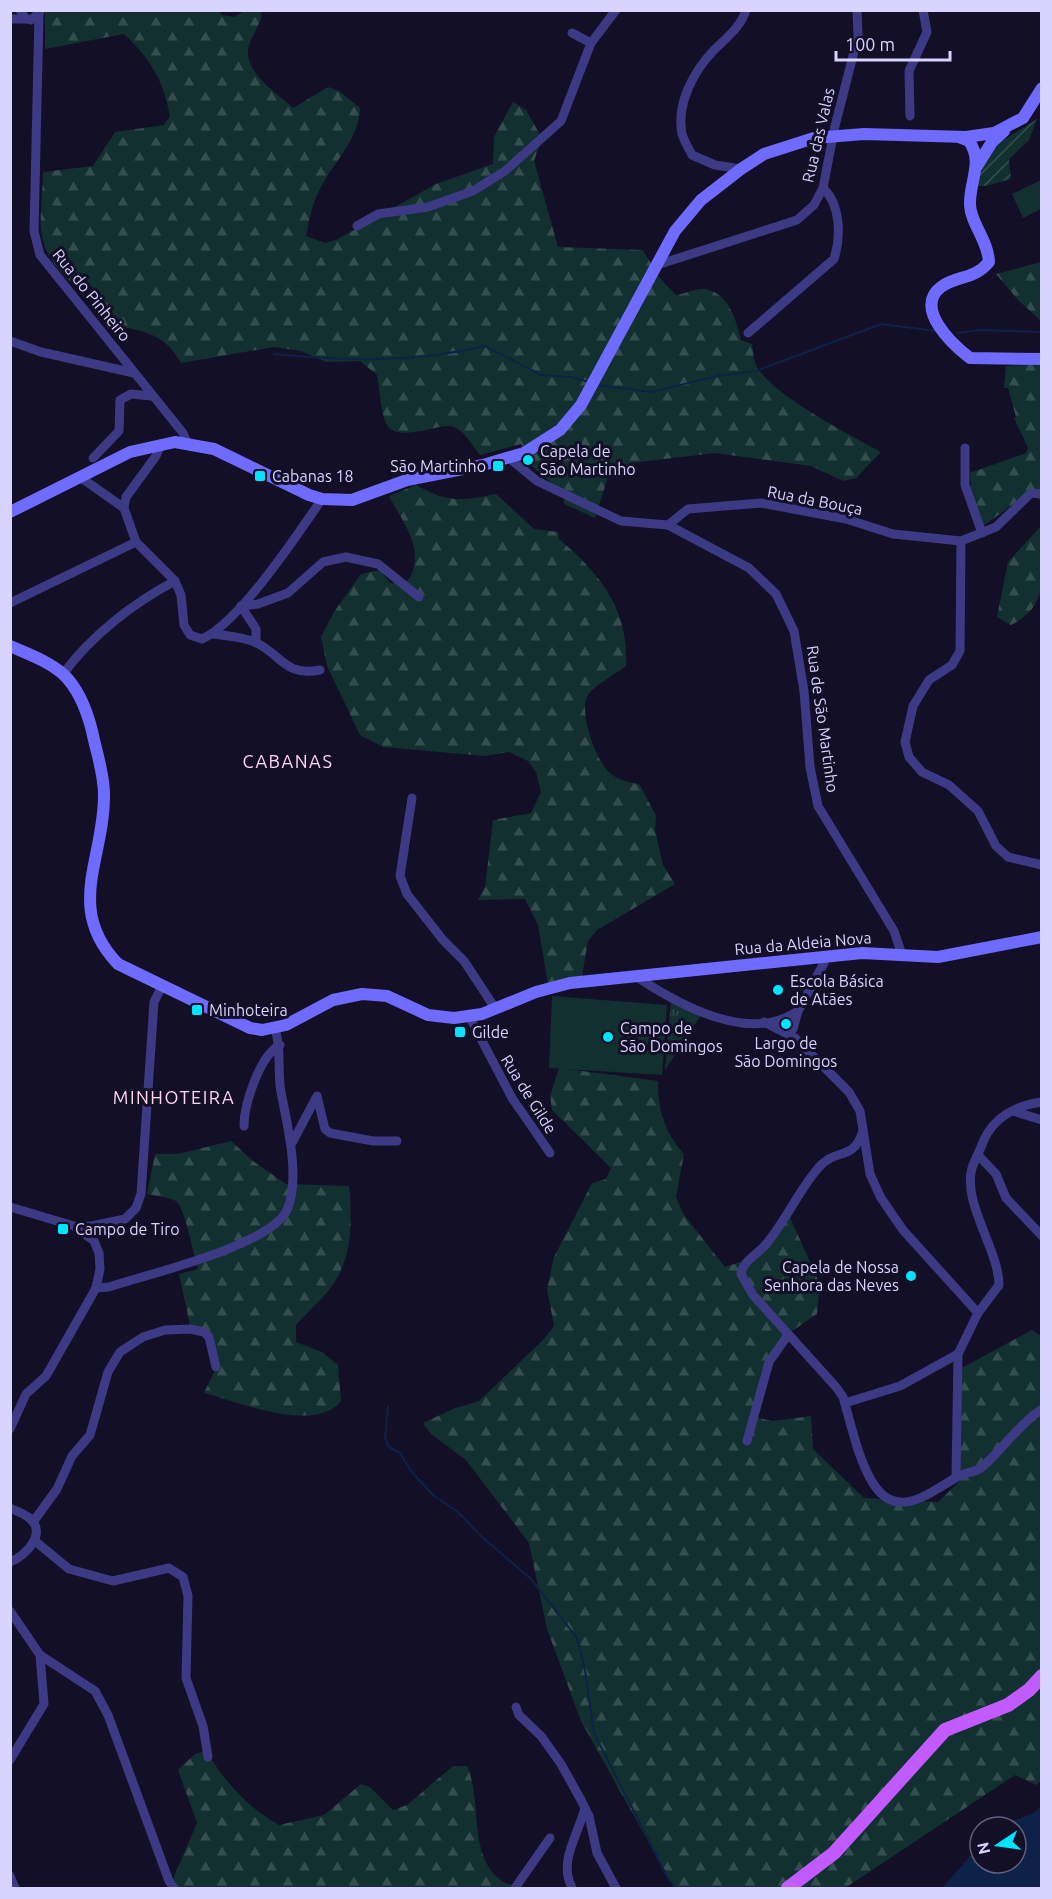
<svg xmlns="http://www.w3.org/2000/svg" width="1052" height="1899" viewBox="0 0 1052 1899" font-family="Ubuntu,sans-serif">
<defs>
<pattern id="forest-firs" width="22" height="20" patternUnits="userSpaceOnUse" patternTransform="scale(1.5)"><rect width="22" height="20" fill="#12302f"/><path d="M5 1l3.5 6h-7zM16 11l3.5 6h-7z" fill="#344d4e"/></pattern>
<pattern id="park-tufts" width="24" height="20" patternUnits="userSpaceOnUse" patternTransform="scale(1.5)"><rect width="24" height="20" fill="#12302f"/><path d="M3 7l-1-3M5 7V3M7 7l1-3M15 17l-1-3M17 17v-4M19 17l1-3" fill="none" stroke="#344d4e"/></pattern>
<pattern id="garden-furrows" width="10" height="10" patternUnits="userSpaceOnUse" patternTransform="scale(1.5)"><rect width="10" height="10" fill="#12302f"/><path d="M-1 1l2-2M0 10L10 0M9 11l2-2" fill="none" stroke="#344d4e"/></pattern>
</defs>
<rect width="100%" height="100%" fill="#130f26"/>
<g fill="url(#forest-firs)">
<path d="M 219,10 L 222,15 L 234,17 L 245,11 L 260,11 L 262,16 C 259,25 254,33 250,42 C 239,70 275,91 293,108 L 328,87 L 339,91 L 360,108 C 359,141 332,163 319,191 C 312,204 309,222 306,236 L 325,243 L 336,240 L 436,184 L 493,164 L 494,137 L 513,102 L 526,110 L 542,138 L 534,161 L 558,247 L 643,250 L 659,277 L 676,295 C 684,294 696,288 704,289 C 729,292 736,320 741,340 L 752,344 C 753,350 753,357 755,363 C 767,393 852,436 881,452 L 856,478 L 843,481 L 811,466 L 715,453 L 631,463 L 608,477 L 595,518 L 564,504 L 563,493 L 527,462 L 521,444 L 480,455 C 472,445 463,428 450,426 C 433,425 393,445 385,421 C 380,407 380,390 377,375 L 360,361 L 326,362 L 301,351 L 274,347 L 181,363 C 164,333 146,332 114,325 L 95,289 L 85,282 L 73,284 C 30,245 42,225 43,172 L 93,166 L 115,132 L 164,125 L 170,116 C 163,79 151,60 124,34 L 45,49 L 45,11 Z"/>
<path d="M 1041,262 L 1042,262 L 1041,321 L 1018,300 L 996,274 Z"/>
<path d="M 1041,364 L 1041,501 L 1031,491 L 982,527 L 972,501 L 970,473 L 1026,453 L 1028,448 L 1014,418 L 1016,417 L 1008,388 L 1004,388 L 1006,366 Z"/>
<path d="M 416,485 C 448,503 461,501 496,494 L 534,529 L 558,532 L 559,539 C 600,574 629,609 626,666 C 616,674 592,686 587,697 C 579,714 597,767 614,776 C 621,781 632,782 640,785 L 656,816 L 655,830 L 663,865 L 675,884 L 597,930 L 588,941 L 582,976 L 548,984 L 538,925 L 525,899 L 478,900 L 485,887 L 493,820 L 531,813 L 541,792 L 536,772 L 528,761 L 509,752 L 485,756 L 383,747 L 360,735 L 327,666 L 321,637 L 334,612 L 361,574 L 380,570 L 390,583 L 406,583 C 429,554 403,523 389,496 Z"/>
<path d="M 1041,526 C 1042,567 1052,606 1011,625 L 997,617 L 1008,562 Z"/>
<path d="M 559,1068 L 658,1081 C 658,1110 664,1131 684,1154 L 676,1197 L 684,1215 L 725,1267 L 749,1259 L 788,1213 L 820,1284 L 817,1314 L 782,1338 L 761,1373 L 754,1417 L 773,1421 L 811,1416 L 813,1449 L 864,1498 L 938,1502 L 961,1480 L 957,1422 L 960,1369 L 1032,1330 L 1041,1336 L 1041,1781 L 1036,1785 L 1015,1775 L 845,1888 L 674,1888 L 581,1721 L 547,1629 L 529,1543 L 466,1460 L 431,1434 L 423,1423 L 453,1409 L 479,1401 L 543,1340 L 554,1326 L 547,1289 L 554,1257 L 592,1183 L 606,1179 L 611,1168 L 552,1110 L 550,1096 Z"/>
<path d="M 231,1141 L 253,1161 L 286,1184 L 349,1186 C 352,1218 353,1255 334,1283 C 324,1298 308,1311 296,1325 L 296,1342 L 322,1352 L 338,1365 L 341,1401 C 315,1434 238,1402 204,1393 L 218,1364 L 210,1332 L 191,1330 L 179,1274 L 198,1269 C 194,1256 184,1205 176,1201 C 169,1197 155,1196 147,1194 L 155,1154 L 178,1154 Z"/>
<path d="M 206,1751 C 226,1783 246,1806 279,1825 L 324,1815 L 361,1784 L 370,1787 L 393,1810 L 407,1805 L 453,1766 L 467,1766 C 483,1801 467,1857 502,1881 C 508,1885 518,1886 524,1888 L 169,1888 L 197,1823 L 178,1770 L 195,1754 Z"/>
</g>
<path fill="url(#park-tufts)" d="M 671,1001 L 701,1015 L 665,1070 Z"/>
<path fill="url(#garden-furrows)" d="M 1037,119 L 1029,140 L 1009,159 L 1011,179 L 986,186 L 977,186 L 981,165 L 999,143 Z"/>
<g fill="#12302f">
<path d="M 1041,180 L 1041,209 L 1023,218 L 1012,194 Z"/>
<path d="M 552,996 L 667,1005 L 662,1075 L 549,1068 Z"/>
</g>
<path fill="#0c2248" d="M 1041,1806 L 1041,1888 L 942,1888 L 980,1845 L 980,1863 L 1016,1863 L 1016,1827 L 996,1827 L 1034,1813 Z"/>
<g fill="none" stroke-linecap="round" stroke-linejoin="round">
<g stroke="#0c2248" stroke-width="2">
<path d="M 958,333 L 981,330 L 1042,332"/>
<path d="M 274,354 C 348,361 413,363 485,346 L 541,375 L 571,377 L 589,382"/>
<path d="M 597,385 L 651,392 L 722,375 L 756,371 L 881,324 L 936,331"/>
<path d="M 388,1406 L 385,1438 L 389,1447 L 400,1453 L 411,1471 L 433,1495 L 458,1512 L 482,1537 L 531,1579 L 577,1638 L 585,1670 L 594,1733 L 668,1878 L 676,1888"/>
</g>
<g stroke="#3d3a85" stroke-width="9">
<path d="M 20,10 L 25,18 L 31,20 L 40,12"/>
<path d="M 39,15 L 34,231 L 40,255 L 183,433 L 187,442"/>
<path d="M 10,19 L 27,19"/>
<path d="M 572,33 L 591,43"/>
<path d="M 910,116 L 909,71 L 927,32 L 923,10"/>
<path d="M 741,169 L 715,165 L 692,155 C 689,149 684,141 682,134 C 676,103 694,71 714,50 C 726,38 741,27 746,10"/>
<path d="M 357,226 L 378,214 L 428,207 L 473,191 L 505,171 L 561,121 L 591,43 L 616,10"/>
<path d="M 657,265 L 797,220 L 814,205 L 823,188 L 835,126 L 858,36 L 857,10"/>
<path d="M 748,333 L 834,259 C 841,237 841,205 823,188"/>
<path d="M 10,341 L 41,352 L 134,373"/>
<path d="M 161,444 L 156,456 L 126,497 L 124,508 L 136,542 L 175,581 L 181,595 L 184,625 L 190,635 L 202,639 C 239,623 297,535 322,499"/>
<path d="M 965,448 L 965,485 L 982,533"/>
<path d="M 93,458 L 119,431 L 120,400 L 131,394 L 152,396"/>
<path d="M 509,458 L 537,481 L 621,521 L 668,525 L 749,568 L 776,594 L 794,631 L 804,691 L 810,767 L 818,806 L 894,931 L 902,955"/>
<path d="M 80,477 L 124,508"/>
<path d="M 668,525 L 688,509 L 761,503 L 846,519 L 893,534 L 961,541 L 996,527 L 1031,493 L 1042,494"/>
<path d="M 961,541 L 960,651 L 952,665 L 929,680 L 913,706 L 905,742 L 909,757 L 922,772 L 949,785 L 978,811 L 996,846 L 1008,857 L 1042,865"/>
<path d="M 10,603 L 136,542"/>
<path d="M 241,606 L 258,604 L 288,593 L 323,562 L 346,557 L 378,564 L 419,597"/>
<path d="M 241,606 L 256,629 L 256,643"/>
<path d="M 214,634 C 227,636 245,637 257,643 C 282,656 286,677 320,670"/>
<path d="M 63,674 C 91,636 133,603 175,581"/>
<path d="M 412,798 L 400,876 L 407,894 L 443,940 L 464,961 L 495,1008"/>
<path d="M 637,977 C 679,1005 750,1044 798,1011"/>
<path d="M 469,1016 L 512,1098 L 550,1153"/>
<path d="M 764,1022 L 795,1038 L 849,1092 L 860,1111 L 870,1174 L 881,1198 L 903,1230 L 978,1313"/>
<path d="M 786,1033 L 793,1029 L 798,1011 L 824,963 L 823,957"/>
<path d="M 1013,1111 L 1042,1120"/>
<path d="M 244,1126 C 244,1104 260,1055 280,1045"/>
<path d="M 863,1131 C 853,1161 839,1148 822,1164 C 804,1181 785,1222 767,1243 C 759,1254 743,1260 741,1274 L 753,1295 L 836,1387 L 843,1397 C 851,1424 857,1455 871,1480 C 895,1523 929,1493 957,1477 C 965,1472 975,1473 982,1467 C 1003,1449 1018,1425 1042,1409"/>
<path d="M 292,1143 L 317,1096 L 325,1129 L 330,1133 L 373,1141 L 397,1141"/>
<path d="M 978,1155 L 996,1174 L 1006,1198 L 1042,1236"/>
<path d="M 10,1207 L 74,1226 L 92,1226 L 125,1219 L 136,1208 L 141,1194 L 154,1002 L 162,986"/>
<path d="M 96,1288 L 109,1287 C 148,1274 270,1246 287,1210 C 301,1179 287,1124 281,1092 C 277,1071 282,1050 275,1029"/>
<path d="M 845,1403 L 900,1386 L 958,1354"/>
<path d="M 10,1429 L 26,1394 L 46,1376 L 96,1288 L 100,1269 L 99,1253 L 94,1241 L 75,1227"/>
<path d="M 747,1441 L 769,1362 L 788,1335"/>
<path d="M 956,1477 L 958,1354 L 978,1313 L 999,1285 C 999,1250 962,1203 972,1168 C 975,1159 980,1151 983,1142 C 993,1117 1017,1105 1042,1102"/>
<path d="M 10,1508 C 16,1511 23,1513 28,1517 C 49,1532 26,1556 10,1562"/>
<path d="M 33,1522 L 57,1489 L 72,1456 L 90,1435 L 108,1372 L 120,1352 L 143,1337 L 165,1330 L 190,1329 L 204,1332 L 209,1337 L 216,1367"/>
<path d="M 35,1541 L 69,1569 L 113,1581 L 169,1568 L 183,1577 L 188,1596 L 186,1678 L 203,1726 L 208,1757"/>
<path d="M 10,1611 L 40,1655 L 44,1704 L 10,1760"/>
<path d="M 40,1655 L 95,1691 L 108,1715 L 169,1881 L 174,1888"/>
<path d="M 516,1707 L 519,1715 L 541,1736 L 561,1764 L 581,1800 L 589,1816 L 597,1853 L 616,1888"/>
<path d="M 10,1876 L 15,1888"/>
<path d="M 515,1888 L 550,1838"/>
<path d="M 572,1888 C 558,1862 578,1835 585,1808"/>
</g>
<g stroke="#6f6bff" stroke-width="12">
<path d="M 961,138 L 969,141 C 984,162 969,182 970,205 C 971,224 988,240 989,262 C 974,280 957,275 941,287 C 913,308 953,345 970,358 L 1042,359"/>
<path d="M 977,166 L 992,142 L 1004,131"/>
<path d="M 10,512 L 130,452 L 175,442 L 214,449 L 309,495 L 322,499 L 352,500 L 407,480 L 483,465 L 524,453 L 560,430 L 581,405 L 675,231 L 701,200 L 741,169 L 764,154 L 814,138 L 864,134 L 966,137 L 994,133 L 1023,118 L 1042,88"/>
<path d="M 10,646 C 28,654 48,661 63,674 C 78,688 87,711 92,731 C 96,751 104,773 104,794 C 105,858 64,908 118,964 L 250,1028 L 262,1030 L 286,1025 L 333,1000 L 362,994 L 387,996 L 428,1015 L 454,1018 L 482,1014 L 536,992 L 570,983 L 862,953 L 938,957 L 1042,937"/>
</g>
<path stroke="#c25bff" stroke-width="14" d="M 788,1888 L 834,1853 L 945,1730 L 1008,1705 L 1029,1690 L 1042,1676"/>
</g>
<g fill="#00e5ff" stroke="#130f26" stroke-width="2">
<circle cx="528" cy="460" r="6"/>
<rect x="492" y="460" width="12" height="12" rx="3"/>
<rect x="254" y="470" width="12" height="12" rx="3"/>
<circle cx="778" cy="990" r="6"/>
<rect x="191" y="1004" width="12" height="12" rx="3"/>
<circle cx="786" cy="1024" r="6"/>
<rect x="454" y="1026" width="12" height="12" rx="3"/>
<circle cx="608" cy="1037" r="6"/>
<rect x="57" y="1223" width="12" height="12" rx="3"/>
<circle cx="911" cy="1276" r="6"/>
</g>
<g text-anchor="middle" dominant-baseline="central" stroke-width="6" stroke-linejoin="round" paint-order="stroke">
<g font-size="16" fill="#d9d4ff" stroke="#130f26">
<text transform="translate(818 135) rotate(-77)">Rua das Valas</text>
<text transform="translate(92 295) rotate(51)">Rua do Pinheiro</text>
<text transform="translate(815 500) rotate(11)">Rua da Bouça</text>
<text transform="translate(823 719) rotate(82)">Rua de São Martinho</text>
<text transform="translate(803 943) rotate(-5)">Rua da Aldeia Nova</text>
<text transform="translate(529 1094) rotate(58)">Rua de Gilde</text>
</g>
<g font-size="16" fill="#d9d4ff" stroke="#130f26" text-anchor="start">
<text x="540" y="451">Capela de<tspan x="540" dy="18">São Martinho</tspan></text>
<text x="486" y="466" text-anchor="end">São Martinho</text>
<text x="272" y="476">Cabanas 18</text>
<text x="790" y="981">Escola Básica<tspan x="790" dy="18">de Atães</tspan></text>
<text x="209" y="1010">Minhoteira</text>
<text x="620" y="1028">Campo de<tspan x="620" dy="18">São Domingos</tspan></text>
<text x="472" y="1032">Gilde</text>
<text x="786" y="1043" text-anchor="middle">Largo de<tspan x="786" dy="18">São Domingos</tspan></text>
<text x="75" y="1229">Campo de Tiro</text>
<text x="899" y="1267" text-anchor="end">Capela de Nossa<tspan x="899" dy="18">Senhora das Neves</tspan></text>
</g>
<g font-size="18" letter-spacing="1.5" fill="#ffd6f0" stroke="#130f26">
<text x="288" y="761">CABANAS</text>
<text x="174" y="1097">MINHOTEIRA</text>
</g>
</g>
<rect width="1052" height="1899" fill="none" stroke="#d9d4ff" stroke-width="24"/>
<g transform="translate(998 1845) rotate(257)"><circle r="28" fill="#130f26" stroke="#625e7d" stroke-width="1.5"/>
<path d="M0-4.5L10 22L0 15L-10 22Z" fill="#00e5ff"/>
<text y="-9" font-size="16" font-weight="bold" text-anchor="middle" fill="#d9d4ff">N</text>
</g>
<path d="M836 51v9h114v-9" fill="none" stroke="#d9d4ff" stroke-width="3"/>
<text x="845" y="51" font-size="18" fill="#d9d4ff" stroke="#130f26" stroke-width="4.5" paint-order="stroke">100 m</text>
</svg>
